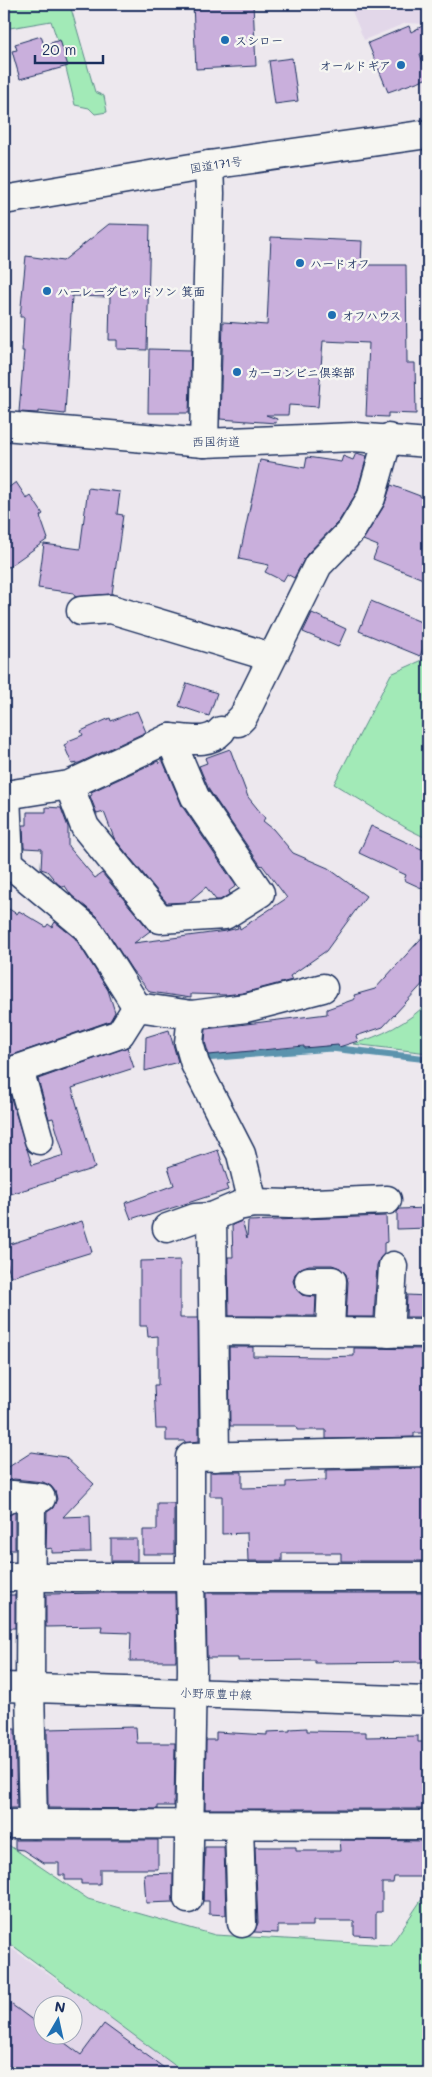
<svg xmlns="http://www.w3.org/2000/svg" width="432" height="2077" viewBox="0 0 432 2077" font-family="Mali,'Klee One',sans-serif">
<rect width="100%" height="100%" fill="#ede8ee"/>
<filter id="ink" filterUnits="userSpaceOnUse"><feTurbulence type="fractalNoise" baseFrequency=".02" numOctaves="2"/><feDisplacementMap in="SourceGraphic" scale="10" xChannelSelector="R" yChannelSelector="G"/><feConvolveMatrix kernelMatrix="1 2 1 2 8 2 1 2 1" color-interpolation-filters="sRGB"/></filter>
<g filter="url(#ink)">
<g fill="#e2d7e9" fill-rule="evenodd">
<path d="M 349,4 L 428,4 L 428,24 L 406,23 L 364,40 Z"/>
<path d="M 4,1943 L 188,2073 L 4,2073 ZM 42,2004 L 72,2004 L 72,2034 L 42,2034 Z"/>
</g>
<g fill="#a2eab7" stroke="#5e8c8a">
<path d="M 20,4 L 70,5 L 95,92 L 104,96 L 107,112 L 95,114 L 89,108 L 75,105 L 64,60 L 51,21 L 4,29 L 4,7 Z"/>
<path d="M 428,656 L 428,839 L 408,829 L 334,784 L 391,674 L 427,658 Z"/>
<path d="M 428,1002 L 428,1053 L 353,1044 C 379,1037 410,1022 428,1002 Z"/>
<path d="M 4,1842 L 88,1899 L 215,1935 L 391,1945 L 428,1890 L 428,2073 L 185,2073 L 4,1939 Z"/>
</g>
<g fill="none" stroke-linecap="round" stroke-linejoin="round">
<path stroke="#5b93ad" stroke-width="7" d="M 204,1058 L 331,1048 L 428,1059"/>
</g>
<g fill="#c9afdc" stroke="#1b2f5e">
<path d="M 193,4 L 253,4 L 256,66 L 196,69 Z"/>
<path d="M 428,23 L 428,51 L 420,54 L 428,78 L 388,92 L 368,43 L 409,26 L 411,32 Z"/>
<path d="M 41,36 L 44,45 L 60,40 L 68,66 L 20,79 L 12,51 L 17,50 L 15,44 Z"/>
<path d="M 292,58 L 298,101 L 275,104 L 269,61 Z"/>
<path d="M 109,224 L 150,225 L 147,350 L 117,349 L 117,340 L 109,340 L 110,297 L 72,296 L 65,414 L 38,411 L 38,413 L 19,412 L 24,351 L 22,351 L 24,317 L 20,317 L 26,256 L 63,261 Z"/>
<path d="M 271,237 L 362,241 L 361,265 L 406,265 L 407,363 L 415,363 L 416,414 L 388,413 L 388,417 L 366,416 L 369,343 L 323,341 L 318,407 L 289,405 L 288,415 L 266,415 L 277,419 L 276,423 L 220,419 L 223,322 L 267,325 Z"/>
<path d="M 149,349 L 191,350 L 189,413 L 148,413 Z"/>
<path d="M 356,453 L 367,456 L 357,492 L 339,521 L 307,554 L 294,578 L 287,574 L 283,581 L 265,572 L 269,565 L 239,559 L 260,460 L 305,468 L 307,457 L 341,462 L 343,456 L 353,460 Z"/>
<path d="M 16,482 L 27,499 L 31,496 L 43,514 L 40,516 L 48,539 L 4,570 L 4,491 Z"/>
<path d="M 391,485 L 428,499 L 428,581 L 373,559 L 378,546 L 363,540 L 384,506 Z"/>
<path d="M 88,488 L 120,492 L 117,514 L 123,515 L 112,594 L 75,597 L 74,593 L 38,588 L 44,544 L 80,549 Z"/>
<path d="M 371,601 L 428,625 L 428,635 L 420,656 L 359,631 Z"/>
<path d="M 312,613 L 346,629 L 338,647 L 303,632 Z"/>
<path d="M 187,683 L 217,693 L 209,716 L 179,706 Z"/>
<path d="M 137,711 L 146,732 L 79,763 L 72,764 L 64,745 L 68,743 L 68,741 L 83,735 L 81,731 L 110,718 L 111,721 Z"/>
<path d="M 230,749 L 248,797 L 265,818 L 263,821 L 273,829 L 293,853 L 328,868 L 366,896 L 326,951 L 290,976 L 292,980 L 243,993 L 225,995 L 191,994 L 191,998 L 150,992 L 132,970 L 97,916 L 72,896 L 65,886 L 63,887 L 58,884 L 47,871 L 41,869 L 42,849 L 24,848 L 23,825 L 27,825 L 27,812 L 46,812 L 46,807 L 61,808 L 68,827 L 68,846 L 95,878 L 102,873 L 150,931 L 134,943 L 226,931 L 238,928 L 237,926 L 239,925 L 240,929 L 287,898 L 262,865 L 261,866 L 209,790 L 199,766 L 207,763 L 205,758 Z"/>
<path d="M 162,759 L 182,806 L 236,886 L 229,891 L 230,894 L 220,900 L 216,900 L 206,887 L 188,902 L 167,903 L 114,838 L 104,812 L 97,814 L 90,796 L 92,795 L 91,792 L 158,761 L 159,764 Z"/>
<path d="M 371,826 L 428,852 L 428,891 L 404,880 L 406,875 L 359,853 Z"/>
<path d="M 4,906 L 17,914 L 19,911 L 46,927 L 48,924 L 52,927 L 55,922 L 75,938 L 108,990 L 115,1012 L 110,1021 L 4,1058 Z"/>
<path d="M 428,931 L 428,978 L 383,1027 L 356,1036 L 358,1041 L 339,1047 L 338,1045 L 304,1048 L 304,1046 L 209,1055 L 205,1042 L 206,1029 L 327,1014 L 327,1009 L 355,999 L 354,995 L 375,989 Z"/>
<path d="M 169,1030 L 178,1062 L 145,1071 L 146,1037 Z"/>
<path d="M 127,1047 L 134,1068 L 72,1088 L 95,1168 L 4,1196 L 4,1089 L 8,1089 L 32,1165 L 64,1155 L 53,1118 L 49,1119 L 38,1079 Z"/>
<path d="M 218,1150 L 229,1184 L 226,1185 L 228,1190 L 144,1217 L 143,1215 L 131,1219 L 125,1203 L 174,1185 L 168,1167 Z"/>
<path d="M 428,1208 L 428,1228 L 397,1229 L 397,1212 L 400,1209 Z"/>
<path d="M 386,1216 L 387,1242 L 384,1243 L 384,1254 L 380,1258 L 377,1265 L 374,1317 L 346,1317 L 348,1282 L 346,1274 L 340,1268 L 332,1265 L 309,1265 L 301,1268 L 295,1274 L 293,1281 L 296,1289 L 302,1295 L 316,1297 L 315,1316 L 229,1316 L 228,1257 L 233,1257 L 232,1225 L 242,1221 L 247,1238 L 248,1221 Z"/>
<path d="M 82,1221 L 92,1252 L 11,1277 L 4,1255 L 4,1246 Z"/>
<path d="M 180,1260 L 180,1318 L 198,1318 L 199,1441 L 185,1443 L 185,1441 L 166,1441 L 166,1429 L 156,1429 L 154,1385 L 158,1385 L 158,1336 L 148,1337 L 147,1326 L 140,1326 L 140,1261 Z"/>
<path d="M 407,1295 L 428,1296 L 428,1317 L 406,1317 Z"/>
<path d="M 229,1347 L 253,1347 L 253,1356 L 324,1357 L 354,1356 L 354,1348 L 428,1349 L 428,1433 L 414,1433 L 414,1437 L 326,1439 L 326,1430 L 297,1430 L 296,1426 L 230,1426 Z"/>
<path d="M 32,1452 L 65,1457 L 94,1484 L 63,1517 L 90,1516 L 91,1552 L 52,1553 L 52,1548 L 46,1549 L 47,1512 L 53,1508 L 57,1499 L 55,1491 L 51,1486 L 43,1482 L 14,1479 L 4,1482 L 4,1470 Z"/>
<path d="M 428,1468 L 428,1561 L 341,1561 L 341,1553 L 282,1553 L 282,1561 L 248,1561 L 247,1533 L 222,1534 L 222,1496 L 210,1496 L 210,1472 L 242,1472 L 242,1488 L 286,1487 L 286,1482 L 326,1480 L 326,1470 Z"/>
<path d="M 157,1503 L 174,1503 L 174,1554 L 143,1554 L 143,1530 L 157,1530 Z"/>
<path d="M 15,1512 L 15,1550 L 4,1550 L 4,1516 Z"/>
<rect x="111" y="1539" width="26" height="22"/>
<path d="M 104,1593 L 175,1593 L 176,1661 L 130,1661 L 131,1633 L 101,1632 L 102,1626 L 46,1627 L 46,1594 Z"/>
<path d="M 206,1593 L 428,1593 L 428,1662 L 315,1663 L 315,1660 L 238,1661 L 238,1658 L 207,1658 Z"/>
<rect x="4" y="1595" width="11" height="33"/>
<path d="M 136,1727 L 137,1743 L 175,1743 L 174,1806 L 158,1806 L 158,1809 L 48,1808 L 47,1729 Z"/>
<path d="M 307,1728 L 307,1731 L 366,1732 L 366,1737 L 418,1736 L 418,1742 L 428,1742 L 428,1809 L 205,1809 L 206,1740 L 216,1740 L 216,1732 L 267,1735 L 267,1732 L 290,1731 L 290,1729 Z"/>
<path d="M 4,1729 L 15,1729 L 17,1808 L 4,1808 Z"/>
<path d="M 15,1840 L 158,1840 L 158,1869 L 100,1869 L 100,1884 L 81,1884 L 81,1880 L 65,1880 L 65,1875 L 59,1875 L 59,1863 L 43,1863 L 23,1850 L 15,1849 Z"/>
<path d="M 340,1840 L 428,1841 L 428,1877 L 394,1877 L 393,1883 L 382,1883 L 382,1912 L 376,1912 L 376,1936 L 354,1935 L 354,1921 L 313,1921 L 313,1926 L 278,1926 L 278,1933 L 254,1932 L 258,1923 L 255,1847 L 296,1847 L 296,1851 L 341,1851 Z"/>
<path d="M 205,1847 L 224,1847 L 226,1915 L 209,1914 L 209,1901 L 203,1901 Z"/>
<path d="M 173,1873 L 173,1902 L 146,1903 L 144,1874 Z"/>
<path d="M 4,1999 L 42,2027 L 42,2034 L 53,2034 L 81,2055 L 104,2024 L 171,2073 L 4,2073 Z"/>
</g>
<g fill="none" stroke-linecap="round" stroke-linejoin="round">
<defs>
<g id="street">
<path d="M 4,426 L 204,443 L 355,437 L 428,443"/>
<path d="M 204,443 L 210,193 L 209,165"/>
<path d="M 81,611 L 111,609 L 271,657"/>
<path d="M 238,722 L 243,717 L 318,565 L 351,531 L 371,498 L 388,438"/>
<path d="M 170,738 C 188,739 208,745 221,731"/>
<path d="M 4,794 L 6,795 L 69,785 L 170,738 L 195,797 L 260,893 L 225,915 L 160,919 L 85,827 L 69,785"/>
<path d="M 6,795 L 9,863 L 87,928 L 137,1007"/>
<path d="M 192,1015 L 246,1008 L 323,988"/>
<path d="M 19,1069 L 39,1140"/>
<path d="M 4,1074 L 120,1034 L 137,1007 L 192,1015 L 189,1043 L 195,1064 L 241,1154 L 253,1203"/>
<path d="M 212,1217 L 215,1457"/>
<path d="M 167,1228 L 195,1218 L 212,1217 L 238,1206 L 253,1203 L 290,1204 L 387,1200"/>
<path d="M 309,1281 L 332,1281 L 330,1331"/>
<path d="M 215,1331 L 428,1333"/>
<path d="M 389,1333 L 393,1266"/>
<path d="M 31,1497 L 30,1688 L 33,1824"/>
<path d="M 4,1501 L 12,1495 L 41,1498"/>
<path d="M 4,1577 L 428,1577"/>
<path d="M 4,1824 L 428,1825"/>
<path d="M 239,1825 L 242,1923"/>
<path d="M 188,1899 L 192,1669 L 190,1578 L 190,1457 L 428,1452"/>
</g>
<path id="secondary" d="M 4,1687 L 428,1701"/>
<path id="highway" d="M 4,200 L 209,165 L 428,134"/>
</defs>
<use href="#street" stroke="#1b2f5e" stroke-width="31"/>
<use href="#secondary" stroke="#1b2f5e" stroke-width="31"/>
<use href="#highway" stroke="#1b2f5e" stroke-width="31"/>
<use href="#street" stroke="#f6f6f2" stroke-width="28"/>
<use href="#secondary" stroke="#f6f6f2" stroke-width="28"/>
<use href="#highway" stroke="#f6f6f2" stroke-width="28"/>
</g>
</g>
<g fill="#1f6fb2" stroke="#f6f6f2" stroke-width="2">
<circle cx="225" cy="40" r="5"/>
<circle cx="401" cy="65" r="5"/>
<circle cx="300" cy="263" r="5"/>
<circle cx="47" cy="291" r="5"/>
<circle cx="332" cy="315" r="5"/>
<circle cx="237" cy="372" r="5"/>
</g>
<g text-anchor="middle" dominant-baseline="central" stroke-width="5" stroke-linejoin="round" paint-order="stroke">
<g font-size="12" font-weight="bold" fill="#1b2f5e" stroke="#f6f6f2" text-anchor="start">
<text x="235" y="40">スシロー</text>
<text x="391" y="65" text-anchor="end">オールドギア</text>
<text x="310" y="263">ハードオフ</text>
<text x="57" y="291">ハーレーダビッドソン 箕面</text>
<text x="342" y="315">オフハウス</text>
<text x="247" y="372">カーコンビニ倶楽部</text>
</g>
<g font-size="12" fill="#1b2f5e" stroke="#f6f6f2">
<text transform="translate(216 164) rotate(-9)">国道171号</text>
<text x="216" y="441">西国街道</text>
<text transform="translate(216 1693) rotate(2)">小野原豊中線</text>
</g>
</g>
<rect width="432" height="2077" fill="none" stroke="#f6f6f2" stroke-width="20"/>
<rect x="10" y="10" width="412" height="2057" fill="none" stroke="#1b2f5e" stroke-width="2" filter="url(#ink)"/>
<g transform="translate(58 2020) rotate(9)"><circle r="24" fill="#f6f6f2" stroke="#9ea6b7"/>
<path d="M0-4L9 19L0 12L-9 19Z" fill="#1f6fb2"/>
<text y="-8" font-size="14" font-weight="bold" text-anchor="middle" fill="#1b2f5e">N</text>
</g>
<path d="M35 55v8h68v-8" fill="none" stroke="#1b2f5e" stroke-width="2.5"/>
<text x="42" y="55" font-size="15" fill="#1b2f5e" stroke="#f6f6f2" stroke-width="4" paint-order="stroke">20 m</text>
</svg>
